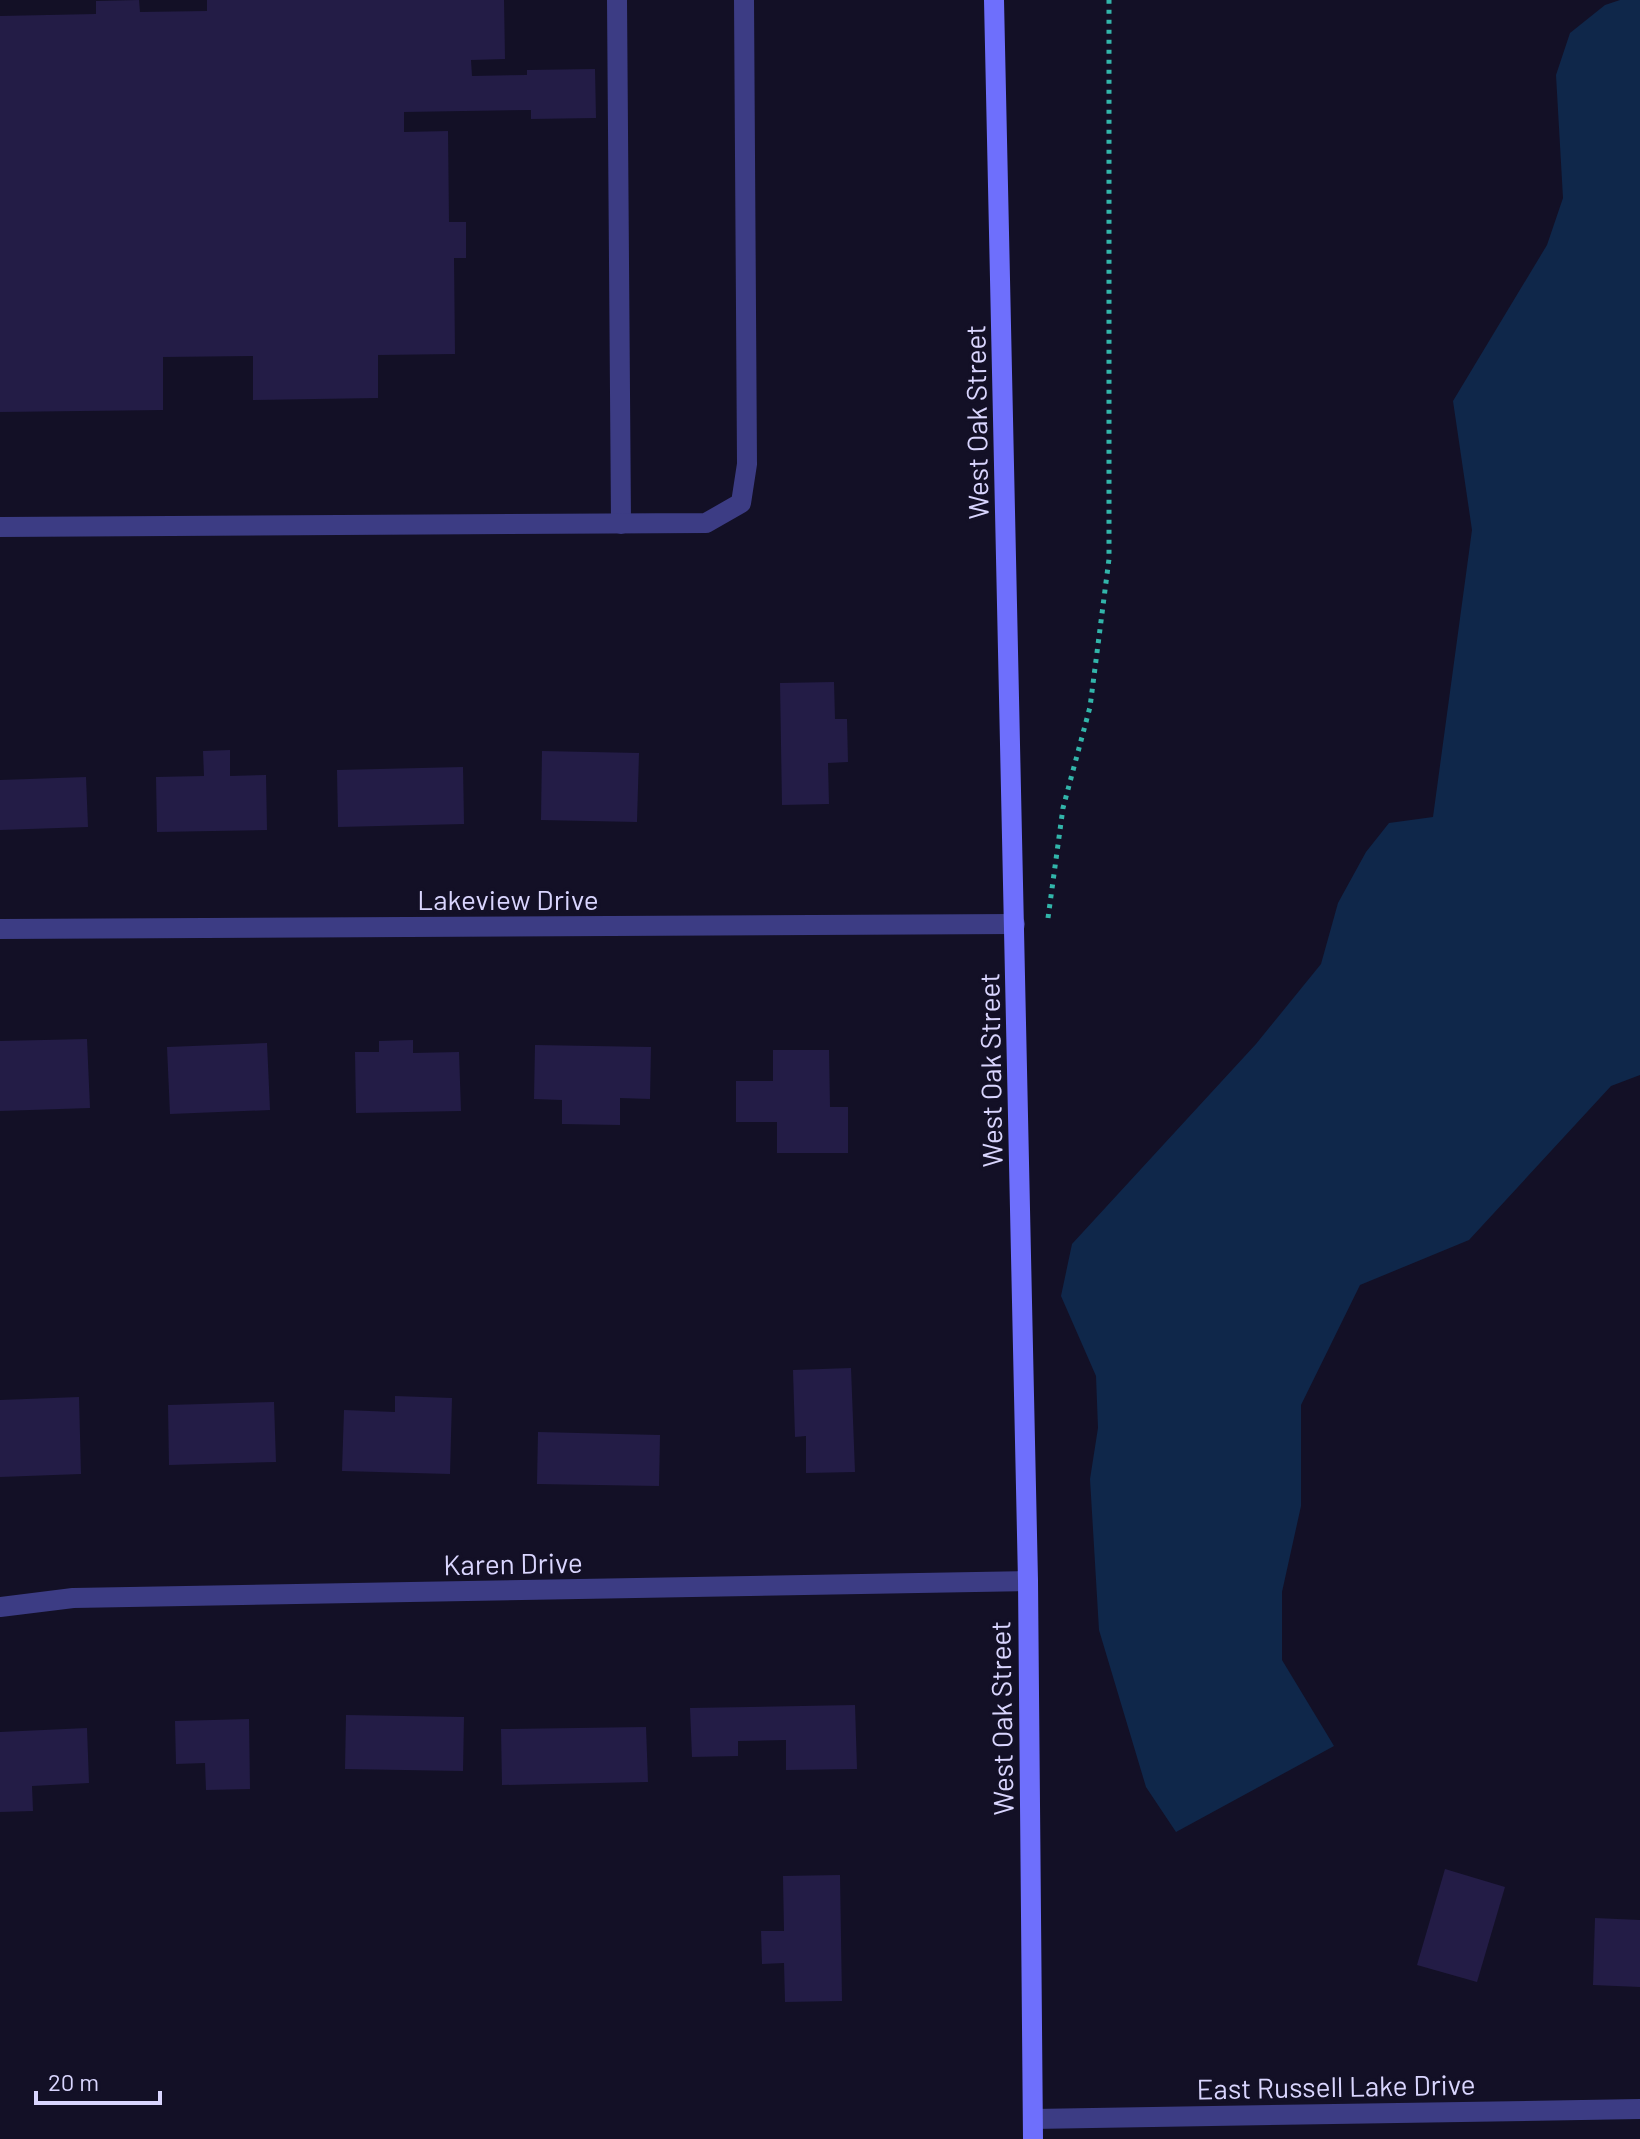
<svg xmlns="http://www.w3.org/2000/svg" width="1640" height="2139" viewBox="0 0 1640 2139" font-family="Barlow,sans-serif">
<rect width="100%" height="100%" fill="#131026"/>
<path fill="#0f274a" d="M 1620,0 L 1640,0 L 1640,1075 L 1611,1086 L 1469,1240 L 1360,1285 L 1301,1405 L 1301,1506 L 1282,1592 L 1282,1660 L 1334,1746 L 1176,1832 L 1146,1787 L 1099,1630 L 1090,1479 L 1098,1428 L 1096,1376 L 1061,1296 L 1072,1244 L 1256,1044 L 1321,964 L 1338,903 L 1366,852 L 1389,823 L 1433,817 L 1472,530 L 1453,401 L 1547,245 L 1563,198 L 1556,75 L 1570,33 L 1605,5 Z"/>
<g fill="#231c46">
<path d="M 139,0 L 140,12 L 207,11 L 207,0 L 504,0 L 505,59 L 471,60 L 472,76 L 527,75 L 527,70 L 595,69 L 596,118 L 531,119 L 531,110 L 404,112 L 404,132 L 448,131 L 449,222 L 466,222 L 466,258 L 454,258 L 455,354 L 378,355 L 378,398 L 253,400 L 253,356 L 163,357 L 163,410 L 0,412 L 0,16 L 96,14 L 96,1 Z"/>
<path d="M 834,682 L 835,719 L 847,719 L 848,762 L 828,763 L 829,804 L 782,805 L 780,683 Z"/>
<path d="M 230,750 L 230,776 L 266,775 L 267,830 L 157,832 L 156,777 L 204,776 L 203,751 Z"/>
<path d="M 542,751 L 639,753 L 637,822 L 541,820 Z"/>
<path d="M 463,767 L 464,824 L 338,827 L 337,770 Z"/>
<path d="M 86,777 L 88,827 L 0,830 L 0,780 Z"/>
<path d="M 87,1039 L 90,1108 L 0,1111 L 0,1041 Z"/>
<path d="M 413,1040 L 413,1053 L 459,1052 L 461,1111 L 356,1113 L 355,1052 L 379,1052 L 379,1041 Z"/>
<path d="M 267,1043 L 270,1110 L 170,1114 L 167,1047 Z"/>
<path d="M 535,1045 L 651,1047 L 650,1099 L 620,1098 L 620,1125 L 562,1124 L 562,1100 L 534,1099 Z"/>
<path d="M 773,1050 L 829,1050 L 830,1107 L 848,1107 L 848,1153 L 777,1153 L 777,1122 L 736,1122 L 736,1081 L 773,1081 Z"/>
<path d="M 851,1368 L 855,1472 L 806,1473 L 806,1436 L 795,1437 L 793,1370 Z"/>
<path d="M 395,1396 L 452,1398 L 450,1474 L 342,1471 L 344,1410 L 395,1412 Z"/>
<path d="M 79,1397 L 81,1474 L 0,1477 L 0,1400 Z"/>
<path d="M 274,1402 L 276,1462 L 169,1465 L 168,1405 Z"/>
<path d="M 538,1432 L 660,1435 L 659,1486 L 537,1484 Z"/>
<path d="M 855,1705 L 857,1769 L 786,1770 L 786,1740 L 738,1741 L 738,1756 L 692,1757 L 690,1708 Z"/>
<path d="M 346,1715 L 464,1717 L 463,1771 L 345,1769 Z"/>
<path d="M 249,1719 L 250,1789 L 206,1790 L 205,1763 L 176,1764 L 175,1721 Z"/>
<path d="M 646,1727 L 648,1782 L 502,1785 L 501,1729 Z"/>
<path d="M 87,1728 L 89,1783 L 32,1786 L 33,1811 L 0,1812 L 0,1732 Z"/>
<path d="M 1445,1869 L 1505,1887 L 1477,1982 L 1417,1965 Z"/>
<path d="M 840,1875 L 842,2001 L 785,2002 L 784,1963 L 762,1964 L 761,1931 L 784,1931 L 783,1876 Z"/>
<path d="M 1595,1918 L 1640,1920 L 1640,1987 L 1593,1985 Z"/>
</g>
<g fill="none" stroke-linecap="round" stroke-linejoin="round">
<path stroke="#32b5aa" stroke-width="5" stroke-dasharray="4 6" stroke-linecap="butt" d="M 1048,918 L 1063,808 L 1090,707 L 1109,559 L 1109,0"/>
<g stroke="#3c3c84" stroke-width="20">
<path d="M 617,0 L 621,524"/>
<path d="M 0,527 L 706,523 L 741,503 L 747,464 L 744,0"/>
</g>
<g stroke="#3c3c84" stroke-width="20">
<path d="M 0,929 L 1015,924"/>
<path d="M 0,1607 L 73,1598 L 1028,1581"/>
<path d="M 1033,2119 L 1640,2109"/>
</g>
<path stroke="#6e6ffc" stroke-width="20" d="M 994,0 L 1028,1581 L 1033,2139"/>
</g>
<g text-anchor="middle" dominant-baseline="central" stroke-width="7" stroke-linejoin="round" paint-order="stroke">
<g font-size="28" fill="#d9d5fe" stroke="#131026">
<text transform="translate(976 422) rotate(-91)">West Oak Street</text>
<text x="508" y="899">Lakeview Drive</text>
<text transform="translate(990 1070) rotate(-91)">West Oak Street</text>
<text transform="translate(513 1563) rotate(-1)">Karen Drive</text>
<text transform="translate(1001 1718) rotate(-91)">West Oak Street</text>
<text transform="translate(1336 2086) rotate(-1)">East Russell Lake Drive</text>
</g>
</g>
<path d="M36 2091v12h124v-12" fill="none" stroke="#d9d5fe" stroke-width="4"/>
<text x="48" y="2091" font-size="24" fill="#d9d5fe" stroke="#131026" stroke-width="6" paint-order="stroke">20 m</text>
</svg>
